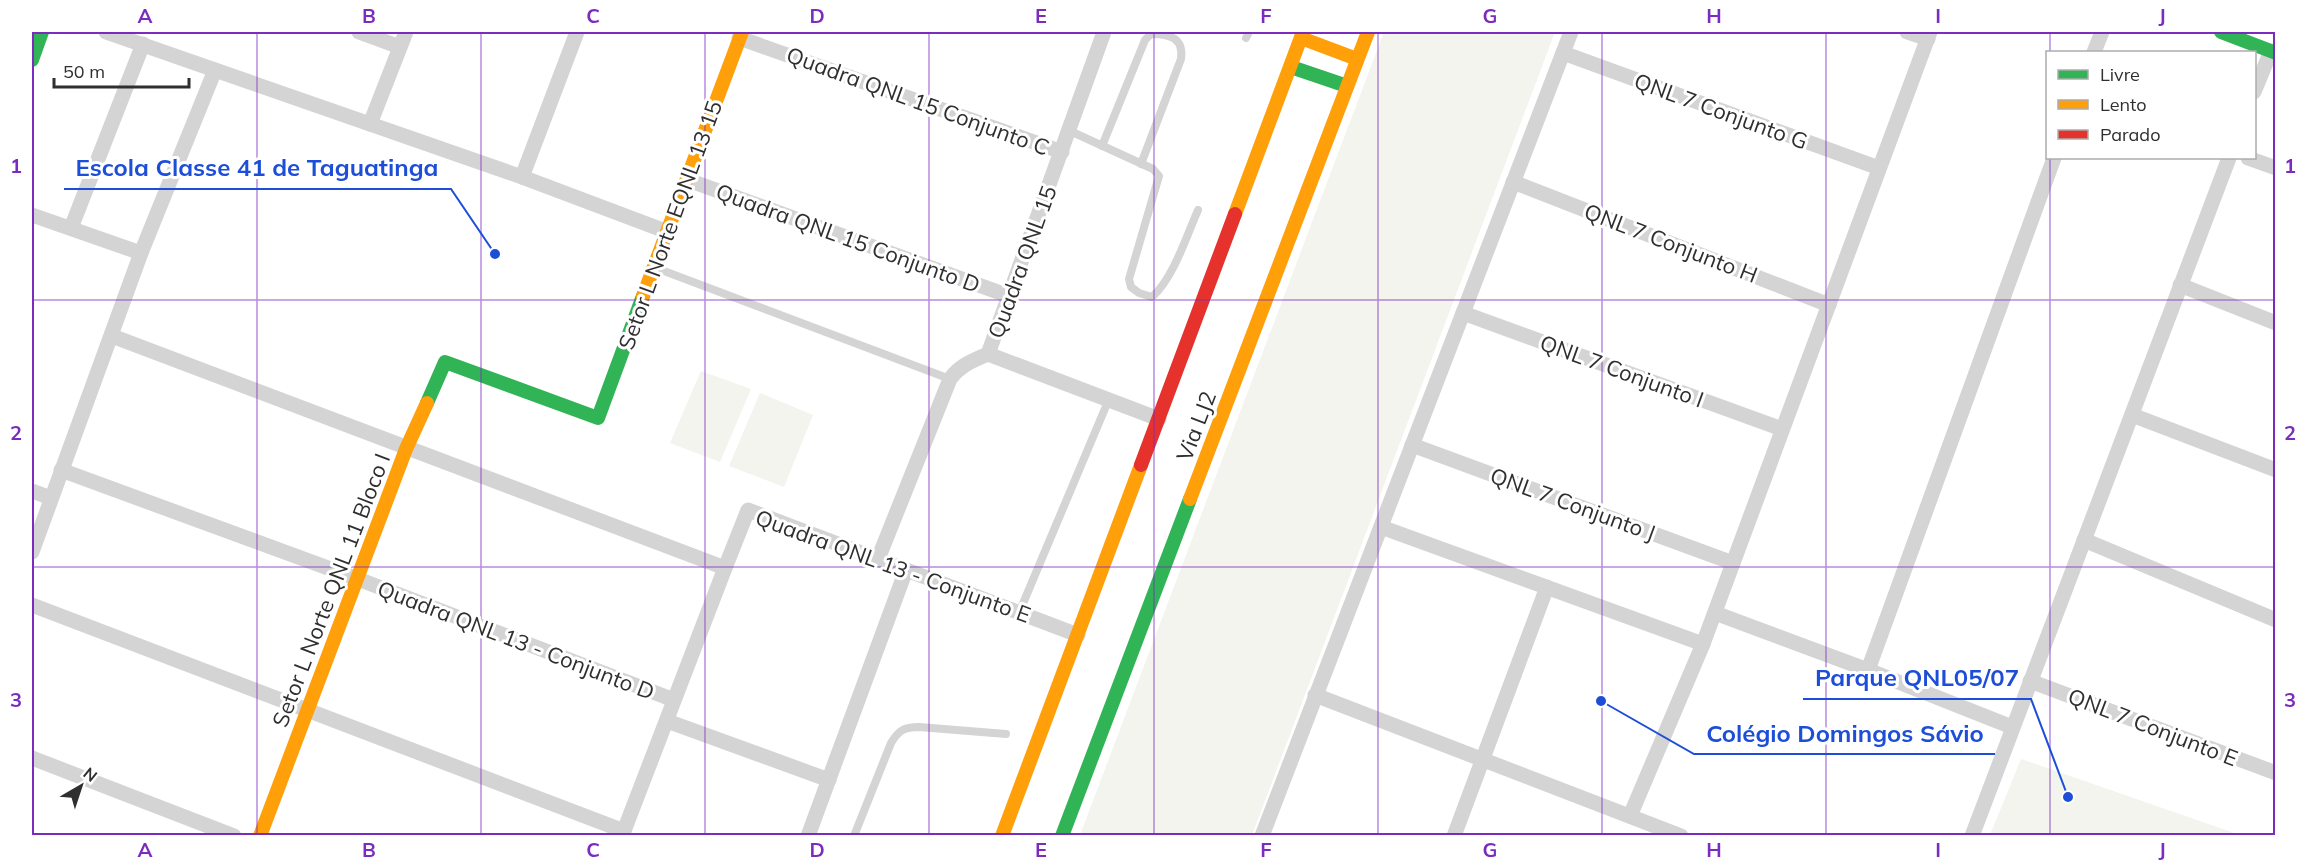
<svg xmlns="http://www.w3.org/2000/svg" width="2307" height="867" viewBox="0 0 2307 867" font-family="Mulish,sans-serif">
<rect width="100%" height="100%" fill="#fff"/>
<g fill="#f2f4ed">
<path d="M 1384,32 L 1555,32 L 1252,835 L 1080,835 Z"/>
<path d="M 701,371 L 751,389 L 720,462 L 670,443 Z"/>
<path d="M 760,393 L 813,415 L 784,487 L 729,466 Z"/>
<path d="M 2021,759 L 2240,835 L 1990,835 Z"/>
</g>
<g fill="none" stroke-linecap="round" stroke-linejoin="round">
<g stroke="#d4d4d4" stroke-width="8">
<path d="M 1246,38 L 1249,32"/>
<path d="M 1070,131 L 1153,169 L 1159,176 L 1129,279 L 1131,287 L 1139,293 L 1152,297 C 1173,279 1187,235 1198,210"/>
<path d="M 1102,146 L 1145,40 L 1151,34 C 1170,34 1184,38 1181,59 L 1141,164"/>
<path d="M 656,268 L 950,379"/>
<path d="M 1019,613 L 1109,399"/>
<path d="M 854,836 L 891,743 C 899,730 904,727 919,727 L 1006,734"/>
</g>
<g stroke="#d4d4d4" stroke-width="15">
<path d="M 106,32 L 522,177 L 668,232"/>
<path d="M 359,32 L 400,47"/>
<path d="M 1104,32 L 988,354 L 1159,419"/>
<path d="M 1907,32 L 1928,39"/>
<path d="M 739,38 L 1062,152"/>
<path d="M 2094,52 L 2102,32"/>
<path d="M 1563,53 L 1879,168"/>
<path d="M 2254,92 L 2271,51"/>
<path d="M 370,124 L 406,32"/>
<path d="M 2248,158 L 2276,168"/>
<path d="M 522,177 L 577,32"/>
<path d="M 688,180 L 1009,296"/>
<path d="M 1513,182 L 1829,305"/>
<path d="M 32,215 L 141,253"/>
<path d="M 71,228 L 143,44"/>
<path d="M 2180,285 L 2276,323"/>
<path d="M 1463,313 L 1782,429"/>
<path d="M 112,336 L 725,568 L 748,510 L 1078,635"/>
<path d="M 2132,415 L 2276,470"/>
<path d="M 1412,445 L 1733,563"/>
<path d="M 61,470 L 358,579 L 674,700"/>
<path d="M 32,491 L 51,498"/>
<path d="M 1381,527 L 1703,644"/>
<path d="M 2084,540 L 2276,620"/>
<path d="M 32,552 L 141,253 L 215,70"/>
<path d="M 878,559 L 950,379 C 960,365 972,361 988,354"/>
<path d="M 32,605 L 624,831"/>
<path d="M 1715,613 L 1868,670 L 2012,727"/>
<path d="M 1868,670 L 2054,158"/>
<path d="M 2030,681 L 2276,773"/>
<path d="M 1315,695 L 1681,836"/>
<path d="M 667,721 L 829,780"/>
<path d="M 32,758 L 234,836"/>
<path d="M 1630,816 L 1703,644 L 1930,32"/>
<path d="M 622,836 L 725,568"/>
<path d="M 808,836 L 906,570"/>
<path d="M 1262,836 L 1571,32"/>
<path d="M 1454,836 L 1547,587"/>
<path d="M 1972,836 L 2229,158"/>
</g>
<g stroke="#30b455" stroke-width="14">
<path d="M 2221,32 L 2276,53"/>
<path d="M 32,60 L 42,32"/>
<path d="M 1291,67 L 1347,86"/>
<path d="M 427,403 L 445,362 L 598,418 L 643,296"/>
<path d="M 1062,836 L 1190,499"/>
</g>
<g stroke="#ff9f0a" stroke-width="14">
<path d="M 1301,38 L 1357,59"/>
<path d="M 1235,214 L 1303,32"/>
<path d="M 643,296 L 742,32"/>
<path d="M 1190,499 L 1368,32"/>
<path d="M 260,836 L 406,449 L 427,403"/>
<path d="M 1002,836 L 1141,465"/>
</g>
<path stroke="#e5322d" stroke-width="14" d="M 1141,465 L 1235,214"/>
</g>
<path fill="none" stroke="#7b2cbf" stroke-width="1.5" stroke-opacity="0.55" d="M 257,32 L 257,836M 481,32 L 481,836M 705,32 L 705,836M 929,32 L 929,836M 1154,32 L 1154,836M 1378,32 L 1378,836M 1602,32 L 1602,836M 1826,32 L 1826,836M 2050,32 L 2050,52M 2050,158 L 2050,836M 32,300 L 2276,300M 32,567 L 2276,567"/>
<g text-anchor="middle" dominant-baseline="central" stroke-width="6" stroke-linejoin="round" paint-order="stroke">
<g font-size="22" fill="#2f2f2f" stroke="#fff">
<text transform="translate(918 101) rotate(20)">Quadra QNL 15 Conjunto C</text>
<text transform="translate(1721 111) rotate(20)">QNL 7 Conjunto G</text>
<text transform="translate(670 225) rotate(-70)">Setor L Norte EQNL 13 15</text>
<text transform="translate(848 238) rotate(20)">Quadra QNL 15 Conjunto D</text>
<text transform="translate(1671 243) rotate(21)">QNL 7 Conjunto H</text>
<text transform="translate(1022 262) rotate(-70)">Quadra QNL 15</text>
<text transform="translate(1622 371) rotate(20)">QNL 7 Conjunto I</text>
<text transform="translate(1196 426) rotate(-69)">Via LJ2</text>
<text transform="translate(1573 504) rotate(20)">QNL 7 Conjunto J</text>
<text transform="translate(893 566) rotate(20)">Quadra QNL 13 - Conjunto E</text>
<text transform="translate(331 590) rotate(-69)">Setor L Norte QNL 11 Bloco I</text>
<text transform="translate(516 640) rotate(21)">Quadra QNL 13 - Conjunto D</text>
<text transform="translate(2153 727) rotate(21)">QNL 7 Conjunto E</text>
</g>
</g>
<path fill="none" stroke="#1d4ed8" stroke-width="2" d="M495 254L451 189H64M2068 797L2031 699H1803M1601 701L1694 754H1995"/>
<g fill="#1d4ed8" stroke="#fff" stroke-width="2">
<circle cx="495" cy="254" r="6"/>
<circle cx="2068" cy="797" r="6"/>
<circle cx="1601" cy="701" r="6"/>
</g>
<g font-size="24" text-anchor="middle" font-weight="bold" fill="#1d4ed8" stroke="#fff" stroke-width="6" stroke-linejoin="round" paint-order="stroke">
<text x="257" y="176">Escola Classe 41 de Taguatinga</text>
<text x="1917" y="686">Parque QNL05/07</text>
<text x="1845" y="742">Colégio Domingos Sávio</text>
</g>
<rect width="2307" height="867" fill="none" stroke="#ffffff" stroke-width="66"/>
<rect x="2046" y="51" width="210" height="108" fill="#ffffff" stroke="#acacac" stroke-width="1.5"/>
<rect x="2058" y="70" width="30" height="9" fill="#30b455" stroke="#acacac" stroke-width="1.5"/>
<text x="2100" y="81" font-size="18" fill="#2f2f2f">Livre</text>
<rect x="2058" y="100" width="30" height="9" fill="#ff9f0a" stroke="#acacac" stroke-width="1.5"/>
<text x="2100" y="111" font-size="18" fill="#2f2f2f">Lento</text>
<rect x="2058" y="130" width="30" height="9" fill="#e5322d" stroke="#acacac" stroke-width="1.5"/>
<text x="2100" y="141" font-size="18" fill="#2f2f2f">Parado</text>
<g transform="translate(81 786) rotate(39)" stroke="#ffffff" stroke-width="4.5" paint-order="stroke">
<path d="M0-4.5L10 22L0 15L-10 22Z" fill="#2f2f2f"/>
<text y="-9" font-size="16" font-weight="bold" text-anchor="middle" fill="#2f2f2f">N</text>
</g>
<path d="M54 78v9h135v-9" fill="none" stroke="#2f2f2f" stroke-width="3"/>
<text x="63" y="78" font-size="18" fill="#2f2f2f" stroke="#ffffff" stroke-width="4.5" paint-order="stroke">50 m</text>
<rect x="33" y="33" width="2241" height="801" fill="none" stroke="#7b2cbf" stroke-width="2"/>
<g font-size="20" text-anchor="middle" font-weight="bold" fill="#7b2cbf">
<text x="145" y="23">A</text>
<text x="369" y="23">B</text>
<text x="593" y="23">C</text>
<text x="817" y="23">D</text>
<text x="1041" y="23">E</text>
<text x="1266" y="23">F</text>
<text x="1490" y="23">G</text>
<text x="1714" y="23">H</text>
<text x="1938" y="23">I</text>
<text x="2162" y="23">J</text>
<text x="16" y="173">1</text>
<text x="2290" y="173">1</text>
<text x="16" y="440">2</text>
<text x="2290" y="440">2</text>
<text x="16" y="707">3</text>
<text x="2290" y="707">3</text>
<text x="145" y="857">A</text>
<text x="369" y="857">B</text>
<text x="593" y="857">C</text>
<text x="817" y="857">D</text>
<text x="1041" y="857">E</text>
<text x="1266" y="857">F</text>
<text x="1490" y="857">G</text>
<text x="1714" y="857">H</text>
<text x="1938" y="857">I</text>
<text x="2162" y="857">J</text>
</g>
</svg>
